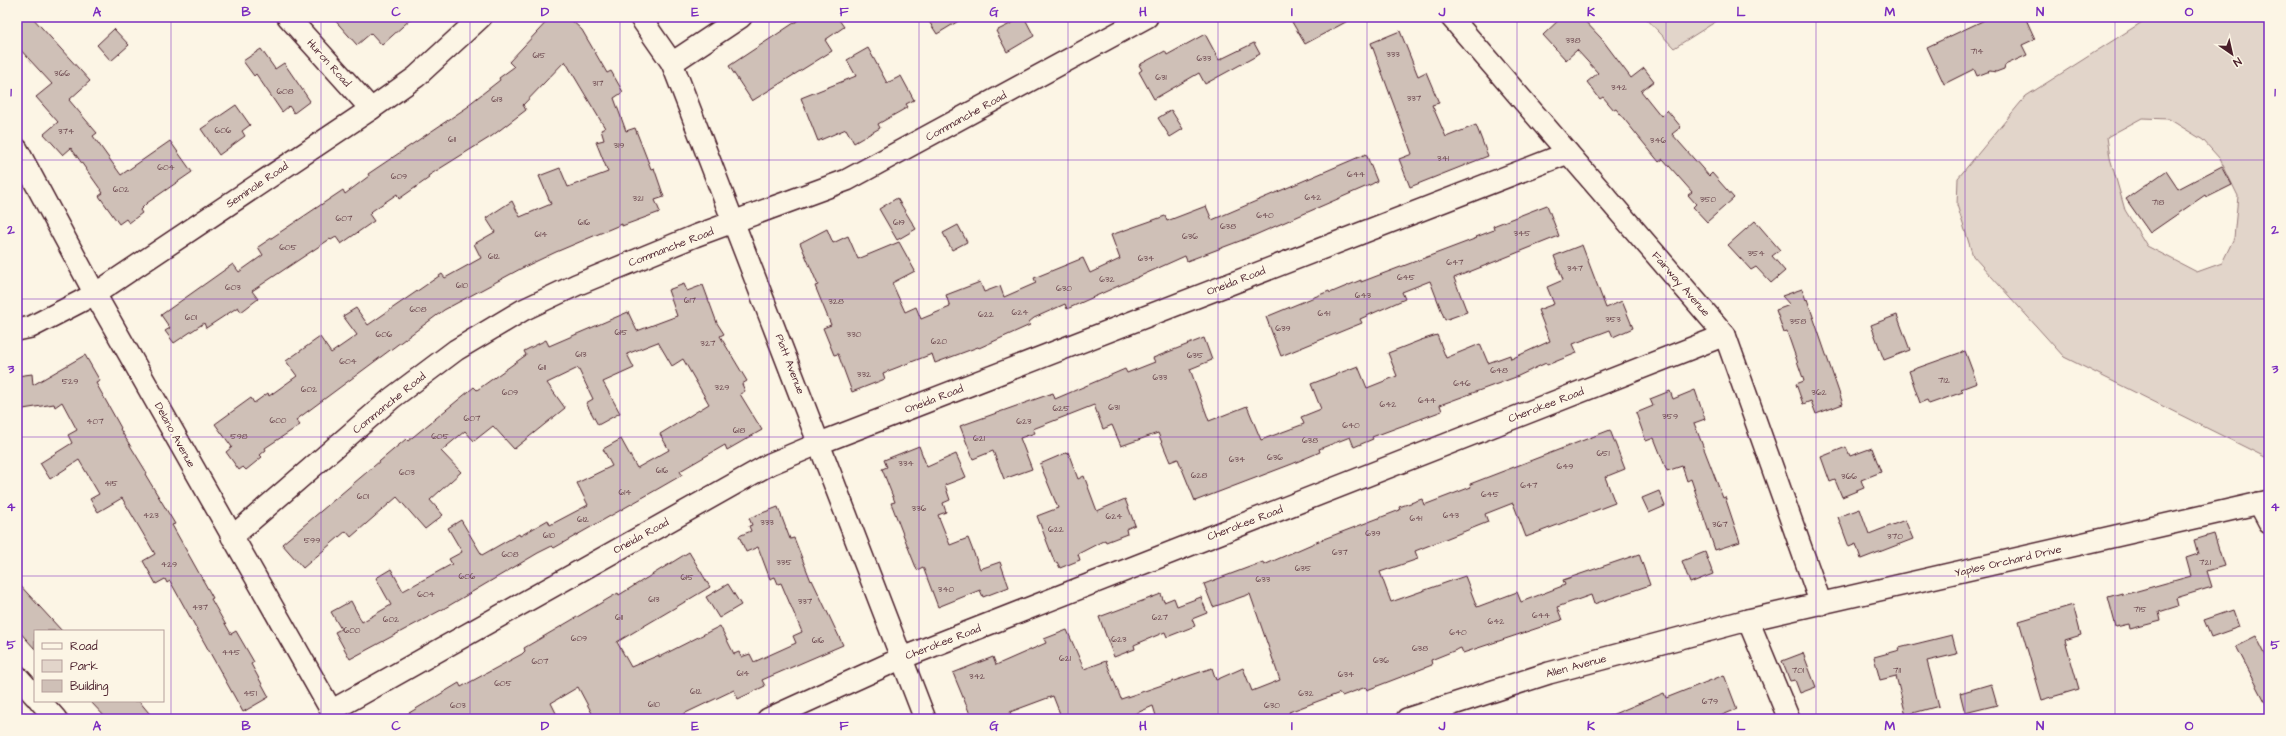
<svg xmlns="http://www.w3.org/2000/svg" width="2286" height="736" viewBox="0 0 2286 736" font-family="'Architects Daughter',sans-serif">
<rect width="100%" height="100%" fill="#fcf5e5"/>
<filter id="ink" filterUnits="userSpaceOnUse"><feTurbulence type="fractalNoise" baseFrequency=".025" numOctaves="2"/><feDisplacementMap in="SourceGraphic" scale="8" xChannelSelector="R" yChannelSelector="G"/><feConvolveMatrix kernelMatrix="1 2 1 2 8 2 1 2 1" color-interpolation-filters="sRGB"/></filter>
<g filter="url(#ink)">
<g fill="#e2d5ca" stroke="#967a7a" fill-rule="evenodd">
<path d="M 1645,17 L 1723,17 L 1674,48 Z"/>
<path d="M 2150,17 L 2269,17 L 2269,457 L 2265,457 L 2064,357 L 1973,256 L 1957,205 L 1958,178 L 2026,96 ZM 2142,118 L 2169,119 L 2203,140 L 2220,159 L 2238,196 L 2234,238 L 2222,263 L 2197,272 L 2147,246 L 2125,210 L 2110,158 L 2107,137 Z"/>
</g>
<g fill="#cfc0b7" stroke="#4a1f2b">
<path d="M 17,17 L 32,17 L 90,81 L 69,100 L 97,133 L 93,136 L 121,175 L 170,141 L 192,172 L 147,203 L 140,210 L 142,213 L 129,223 L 126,219 L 119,224 L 99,196 L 103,193 L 71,148 L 63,155 L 44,134 L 58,122 L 36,97 L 52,84 L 17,46 Z"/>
<path d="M 332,17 L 413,17 L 382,45 L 371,33 L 357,45 Z"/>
<path d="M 551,17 L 568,17 L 582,30 L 607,73 L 611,71 L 623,92 L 614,98 L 626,131 L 635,128 L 651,169 L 654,168 L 664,197 L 655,200 L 660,212 L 622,226 L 622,224 L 556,252 L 522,268 L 444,310 L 296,420 L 300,425 L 265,448 L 266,450 L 260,455 L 262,457 L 246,470 L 243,467 L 239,470 L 226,452 L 232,447 L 215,424 L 251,398 L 254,403 L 268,393 L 269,396 L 297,376 L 286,361 L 320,337 L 331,353 L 357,335 L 343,316 L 356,308 L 368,325 L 442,274 L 445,278 L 481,258 L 474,244 L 495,232 L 486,218 L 512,201 L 520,217 L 551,204 L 539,176 L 560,168 L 568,187 L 608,172 L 596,142 L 604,140 L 601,130 L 605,128 L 565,61 L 523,105 L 526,110 L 492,136 L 428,176 L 429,178 L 399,199 L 397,194 L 372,211 L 369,214 L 374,221 L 341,244 L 336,237 L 331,240 L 330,239 L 252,291 L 258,299 L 241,312 L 238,307 L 206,328 L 204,323 L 174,343 L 165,331 L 170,328 L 161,315 L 233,264 L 239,272 L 263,255 L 258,247 L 343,190 L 345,194 L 369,176 L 368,174 L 469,106 L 468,105 L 500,80 L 499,78 L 514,67 L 509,62 Z"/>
<path d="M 803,17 L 837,17 L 844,27 L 825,40 L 832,51 L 752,101 L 729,66 Z"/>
<path d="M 926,17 L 965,17 L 937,34 Z"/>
<path d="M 1024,17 L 1034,36 L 1007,52 L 996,31 Z"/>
<path d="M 1289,17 L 1355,17 L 1305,44 Z"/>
<path d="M 1562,17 L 1581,17 L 1601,38 L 1631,78 L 1644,68 L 1654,81 L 1641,91 L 1661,116 L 1667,110 L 1681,127 L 1672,134 L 1709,176 L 1712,173 L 1734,198 L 1707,222 L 1693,207 L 1696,204 L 1688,195 L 1692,192 L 1663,159 L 1659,162 L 1616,109 L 1614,110 L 1603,97 L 1600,99 L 1587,82 L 1598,73 L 1577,50 L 1566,60 L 1543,35 Z"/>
<path d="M 1991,17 L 2025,17 L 2035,39 L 2022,45 L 2027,55 L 2005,65 L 2004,69 L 1996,72 L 1990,71 L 1977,76 L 1974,69 L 1944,84 L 1927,47 Z"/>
<path d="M 114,29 L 129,45 L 111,61 L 97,45 Z"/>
<path d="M 1400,31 L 1418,76 L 1426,72 L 1439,103 L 1432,105 L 1446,137 L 1476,125 L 1488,156 L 1410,187 L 1399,159 L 1412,154 L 1371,43 Z"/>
<path d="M 1205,34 L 1219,60 L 1254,43 L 1260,54 L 1205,84 L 1199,73 L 1154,99 L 1139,72 L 1142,70 L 1139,65 L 1165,51 L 1167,55 Z"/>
<path d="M 868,48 L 887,83 L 901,76 L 914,100 L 906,104 L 908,107 L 878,124 L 880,128 L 854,143 L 846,129 L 818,141 L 801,98 L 856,76 L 847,60 Z"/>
<path d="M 261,49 L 275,69 L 284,63 L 310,101 L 294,113 L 289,106 L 282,112 L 256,74 L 254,76 L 243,61 Z"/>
<path d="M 236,105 L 250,125 L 242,131 L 245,136 L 219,155 L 201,129 Z"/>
<path d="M 1171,110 L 1183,129 L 1170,137 L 1158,118 Z"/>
<path d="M 1366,154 L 1377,181 L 1372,184 L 1253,236 L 1187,261 L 1185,256 L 1067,309 L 1065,304 L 1034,318 L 1029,322 L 1030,325 L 979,348 L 978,347 L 935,363 L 932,354 L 883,373 L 885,379 L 852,392 L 838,354 L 834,355 L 823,328 L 831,325 L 815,286 L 818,285 L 800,243 L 827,229 L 833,243 L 848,236 L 858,259 L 899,242 L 915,271 L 892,283 L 905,312 L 916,307 L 921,319 L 950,307 L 946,295 L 980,282 L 984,292 L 1000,286 L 1004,297 L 1036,283 L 1034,278 L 1083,258 L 1090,273 L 1120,259 L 1111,235 L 1165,216 L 1167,221 L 1206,206 L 1212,220 Z"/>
<path d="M 2222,166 L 2232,185 L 2206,198 L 2205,195 L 2150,233 L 2126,199 L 2166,171 L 2178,189 Z"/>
<path d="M 897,198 L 916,229 L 897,240 L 879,209 Z"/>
<path d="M 1547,205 L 1559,236 L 1454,278 L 1467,312 L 1445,320 L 1430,281 L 1402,292 L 1405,299 L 1360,319 L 1362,323 L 1281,356 L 1266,317 L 1329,291 L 1330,293 L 1361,280 L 1361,282 L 1477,238 L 1476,237 L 1494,230 L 1493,226 Z"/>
<path d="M 1755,221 L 1780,250 L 1772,256 L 1785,271 L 1771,283 L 1756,267 L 1751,270 L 1728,245 Z"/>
<path d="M 958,225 L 967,242 L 952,250 L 943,233 Z"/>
<path d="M 1582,245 L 1606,308 L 1622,301 L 1633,328 L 1613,337 L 1610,330 L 1573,344 L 1577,353 L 1547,365 L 1546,363 L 1516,377 L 1440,405 L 1442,411 L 1372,437 L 1373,439 L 1354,447 L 1350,437 L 1319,449 L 1320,452 L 1292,464 L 1195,501 L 1178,459 L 1170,462 L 1158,433 L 1121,446 L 1112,425 L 1103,429 L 1094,405 L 1033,429 L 1035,433 L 1020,438 L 1032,469 L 1004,479 L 993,451 L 973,459 L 960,426 L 1053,393 L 1055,399 L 1125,369 L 1127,373 L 1155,362 L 1153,358 L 1204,338 L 1212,360 L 1190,369 L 1209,421 L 1247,406 L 1261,440 L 1304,424 L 1301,417 L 1321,409 L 1311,384 L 1358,366 L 1367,388 L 1397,376 L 1388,353 L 1421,340 L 1437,335 L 1446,358 L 1480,344 L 1488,363 L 1510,355 L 1511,359 L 1550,341 L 1538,310 L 1554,304 L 1547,287 L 1563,280 L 1554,256 Z"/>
<path d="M 684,284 L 687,291 L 703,285 L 717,323 L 724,334 L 720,336 L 747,381 L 742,384 L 745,391 L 740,394 L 762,430 L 727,450 L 725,445 L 680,471 L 682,475 L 656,490 L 554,548 L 552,546 L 538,553 L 445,608 L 350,659 L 335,632 L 341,629 L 331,612 L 351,601 L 362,622 L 391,605 L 376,578 L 391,569 L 403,591 L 452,564 L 449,559 L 462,552 L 448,528 L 461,520 L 482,555 L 519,534 L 520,536 L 548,520 L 550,525 L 588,505 L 577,483 L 612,466 L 603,449 L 621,439 L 637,468 L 669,450 L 660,434 L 709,404 L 683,359 L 672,366 L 658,342 L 627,354 L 634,368 L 603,382 L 620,413 L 598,425 L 586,403 L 593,399 L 578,368 L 547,383 L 565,408 L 514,449 L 493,426 L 474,441 L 465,431 L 441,451 L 461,472 L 430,500 L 443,515 L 425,529 L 397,497 L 351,537 L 346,531 L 303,568 L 282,544 L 406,439 L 408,441 L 474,387 L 477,390 L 526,355 L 524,351 L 546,340 L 549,346 L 628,312 L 637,331 L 677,316 L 668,290 Z"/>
<path d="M 1802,289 L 1806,300 L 1807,299 L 1843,404 L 1816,414 L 1811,401 L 1803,404 L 1796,384 L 1804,381 L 1787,332 L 1784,333 L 1776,310 L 1790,305 L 1782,296 Z"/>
<path d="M 1897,315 L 1910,350 L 1884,360 L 1871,325 Z"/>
<path d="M 1965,351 L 1977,383 L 1961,389 L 1963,392 L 1929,404 L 1927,400 L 1920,403 L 1909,371 Z"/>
<path d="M 85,355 L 100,381 L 96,383 L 121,428 L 120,429 L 147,473 L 145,474 L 175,524 L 172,525 L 213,598 L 211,599 L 231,634 L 236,631 L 254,662 L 251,664 L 269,697 L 243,712 L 170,581 L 167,583 L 165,579 L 156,584 L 143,561 L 155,554 L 122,498 L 98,512 L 90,499 L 99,494 L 79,460 L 50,479 L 40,463 L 72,443 L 68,435 L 77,430 L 62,402 L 55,407 L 54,404 L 17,410 L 17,376 L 32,374 L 33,385 Z"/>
<path d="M 1695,390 L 1705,419 L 1694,423 L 1723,498 L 1725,497 L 1740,542 L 1715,550 L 1691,479 L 1687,481 L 1682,466 L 1667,471 L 1654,438 L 1646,441 L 1636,413 L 1653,406 L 1650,399 L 1670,391 L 1673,399 Z"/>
<path d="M 1610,430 L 1625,469 L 1605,477 L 1615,503 L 1526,537 L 1513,503 L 1485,514 L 1488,522 L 1415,551 L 1418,559 L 1380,572 L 1391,602 L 1465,576 L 1477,607 L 1517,592 L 1521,602 L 1565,585 L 1563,580 L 1639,554 L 1650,585 L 1594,604 L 1591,595 L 1557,607 L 1562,620 L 1463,653 L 1461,648 L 1431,660 L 1432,665 L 1367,690 L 1366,687 L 1342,696 L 1340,693 L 1289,712 L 1292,719 L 1157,719 L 1153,706 L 1123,719 L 1062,719 L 1053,696 L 1010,712 L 1013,719 L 972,719 L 953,673 L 993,657 L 996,665 L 1046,643 L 1044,639 L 1067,630 L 1084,669 L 1106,661 L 1121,699 L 1212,668 L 1216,680 L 1243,668 L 1252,691 L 1280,680 L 1250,594 L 1213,607 L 1204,584 L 1263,562 L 1264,565 L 1321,540 L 1400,510 L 1399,507 L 1422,499 L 1424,505 L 1471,487 L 1470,484 Z"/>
<path d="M 919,446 L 927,467 L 956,454 L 966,477 L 945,485 L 950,500 L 943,503 L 946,512 L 938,515 L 950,545 L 968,538 L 980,569 L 1000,562 L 1009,587 L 983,597 L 980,590 L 938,607 L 923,567 L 917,570 L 911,555 L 891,503 L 895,502 L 882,469 L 887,467 L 884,460 Z"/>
<path d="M 1846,447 L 1850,456 L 1872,448 L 1881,472 L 1861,480 L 1864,488 L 1842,497 L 1835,480 L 1830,482 L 1821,457 Z"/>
<path d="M 1068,452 L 1078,479 L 1084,476 L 1097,511 L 1125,499 L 1135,525 L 1126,529 L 1127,534 L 1106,542 L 1105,540 L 1078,554 L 1080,560 L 1060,568 L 1057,562 L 1055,563 L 1037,516 L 1058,508 L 1040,464 Z"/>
<path d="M 1659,491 L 1665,506 L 1649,513 L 1642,498 Z"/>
<path d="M 778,507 L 790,539 L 794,538 L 811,581 L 812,580 L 843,645 L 762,680 L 765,686 L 738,699 L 734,690 L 673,719 L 595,719 L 578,687 L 551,703 L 559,719 L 399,719 L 459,683 L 461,687 L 522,654 L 525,651 L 524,648 L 618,593 L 619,595 L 689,552 L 710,587 L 617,642 L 631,667 L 659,655 L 659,657 L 720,626 L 734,654 L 739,652 L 741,657 L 750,654 L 754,662 L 796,643 L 793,636 L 802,632 L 781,583 L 778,584 L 775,577 L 770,579 L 758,547 L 746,552 L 739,536 L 751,531 L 749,526 L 752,525 L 749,518 Z"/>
<path d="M 1860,509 L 1869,534 L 1905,520 L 1913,539 L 1861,559 L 1856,544 L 1849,547 L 1838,517 Z"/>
<path d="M 2214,534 L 2224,566 L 2207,571 L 2212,587 L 2176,598 L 2178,606 L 2159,612 L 2161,621 L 2130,629 L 2129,624 L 2116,627 L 2108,597 L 2122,593 L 2123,595 L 2191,576 L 2186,558 L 2198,554 L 2194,540 Z"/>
<path d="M 1705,552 L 1713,574 L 1690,583 L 1682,561 Z"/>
<path d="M 17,582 L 62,631 L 35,631 L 35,649 L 17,629 Z"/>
<path d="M 728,584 L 741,605 L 719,618 L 706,597 Z"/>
<path d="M 1161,594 L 1164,602 L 1174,598 L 1177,606 L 1201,597 L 1207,613 L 1192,619 L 1195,626 L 1167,637 L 1165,632 L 1134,645 L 1135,649 L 1114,657 L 1099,617 Z"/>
<path d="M 2073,605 L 2081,635 L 2065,640 L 2079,689 L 2042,700 L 2019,621 Z"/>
<path d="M 2233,610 L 2239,627 L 2211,637 L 2204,620 Z"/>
<path d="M 1952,635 L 1957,654 L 1927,661 L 1939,706 L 1906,715 L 1896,676 L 1880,680 L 1874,657 L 1900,650 L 1899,648 Z"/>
<path d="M 2256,636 L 2269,662 L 2269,709 L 2236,646 Z"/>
<path d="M 1803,653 L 1816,687 L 1800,693 L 1795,680 L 1790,681 L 1782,661 Z"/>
<path d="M 1724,675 L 1737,709 L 1713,719 L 1602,719 L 1664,693 L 1666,698 Z"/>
<path d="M 1991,684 L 1997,705 L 1965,713 L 1960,693 Z"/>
<path d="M 90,701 L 139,701 L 154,719 L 107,719 Z"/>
</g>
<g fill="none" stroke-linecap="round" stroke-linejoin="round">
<defs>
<g id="minor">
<path d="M 288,17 L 371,109"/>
<path d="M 640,17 L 672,63 L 925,719"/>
<path d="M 1451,17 L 1725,335 L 1821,604"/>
<path d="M 672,63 L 741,17"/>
<path d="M 17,149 L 95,294 L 336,719"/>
<path d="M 17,330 L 31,327 L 95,294 L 371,109 L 416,77 L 481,17"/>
<path d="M 2259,503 L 2269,522"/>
<path d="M 232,537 L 392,398 L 456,350 L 523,310 L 576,285 L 695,236 L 847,180 L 1147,17"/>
<path d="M 1748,620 L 1789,719"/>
<path d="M 17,676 L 35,696"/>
<path d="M 40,701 L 56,719"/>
<path d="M 331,711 L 770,464 L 820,443 L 1568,153"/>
<path d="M 768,719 L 902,658 L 1725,335"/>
<path d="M 1407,719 L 1549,673 L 1748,620 L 2269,501"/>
</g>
</defs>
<use href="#minor" stroke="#4a1f2b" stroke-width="24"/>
<use href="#minor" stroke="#fcf5e5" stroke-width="21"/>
</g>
</g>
<path fill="none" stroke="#7b2cbf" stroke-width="1" stroke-opacity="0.55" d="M 171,17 L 171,719M 321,17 L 321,719M 470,17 L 470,719M 620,17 L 620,719M 769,17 L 769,719M 919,17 L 919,719M 1068,17 L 1068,719M 1218,17 L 1218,719M 1367,17 L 1367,719M 1517,17 L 1517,719M 1666,17 L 1666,719M 1816,17 L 1816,719M 1965,17 L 1965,719M 2115,17 L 2115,719M 17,160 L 2269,160M 17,299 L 2269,299M 17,437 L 2269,437M 17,576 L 2269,576"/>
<g text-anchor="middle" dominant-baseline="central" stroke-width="4" stroke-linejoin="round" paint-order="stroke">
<g font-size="9" fill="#6b474e">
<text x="1573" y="40">338</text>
<text x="1977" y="51">714</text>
<text x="1393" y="54">333</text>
<text x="539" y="55">615</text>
<text x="1204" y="58">633</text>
<text x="62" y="73">366</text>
<text x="1161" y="77">631</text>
<text x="598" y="83">317</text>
<text x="1619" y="87">342</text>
<text x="285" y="91">608</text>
<text x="1414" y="98">337</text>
<text x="497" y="99">613</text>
<text x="223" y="130">606</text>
<text x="66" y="131">374</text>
<text x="452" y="139">611</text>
<text x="1658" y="140">346</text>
<text x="619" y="145">319</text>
<text x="1443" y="158">341</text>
<text x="166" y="167">604</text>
<text x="1356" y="174">644</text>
<text x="399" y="176">609</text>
<text x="121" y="189">602</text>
<text x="1313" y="197">642</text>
<text x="638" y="198">321</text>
<text x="1708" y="199">350</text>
<text x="2158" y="202">718</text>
<text x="1265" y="215">640</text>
<text x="344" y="218">607</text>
<text x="584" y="222">616</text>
<text x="899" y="222">619</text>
<text x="1228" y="226">638</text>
<text x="1522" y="233">345</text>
<text x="541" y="234">614</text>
<text x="1190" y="236">636</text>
<text x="288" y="247">605</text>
<text x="1756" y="253">354</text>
<text x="494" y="256">612</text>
<text x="1146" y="258">634</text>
<text x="1455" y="262">647</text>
<text x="1575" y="268">347</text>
<text x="1406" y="277">645</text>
<text x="1107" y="279">632</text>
<text x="462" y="285">610</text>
<text x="233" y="287">603</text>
<text x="1064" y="288">630</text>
<text x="1363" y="295">643</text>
<text x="690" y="300">617</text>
<text x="836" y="301">328</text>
<text x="418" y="309">608</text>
<text x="1020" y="312">624</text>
<text x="1324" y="313">641</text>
<text x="986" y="314">622</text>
<text x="191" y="317">601</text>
<text x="1613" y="319">353</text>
<text x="1798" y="321">358</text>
<text x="1283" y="328">639</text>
<text x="621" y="332">615</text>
<text x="384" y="334">606</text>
<text x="854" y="334">330</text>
<text x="939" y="341">620</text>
<text x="708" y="343">327</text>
<text x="581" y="354">613</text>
<text x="1195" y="355">635</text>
<text x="348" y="361">604</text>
<text x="542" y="367">611</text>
<text x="1499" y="370">648</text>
<text x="864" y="374">332</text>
<text x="1160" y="377">633</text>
<text x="1944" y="380">712</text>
<text x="70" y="381">529</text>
<text x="1462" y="383">646</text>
<text x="722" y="387">329</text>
<text x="309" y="389">602</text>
<text x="510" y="392">609</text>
<text x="1819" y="392">362</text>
<text x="1427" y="400">644</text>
<text x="1388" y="404">642</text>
<text x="1114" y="407">631</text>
<text x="1061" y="408">625</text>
<text x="1670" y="416">359</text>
<text x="472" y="418">607</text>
<text x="278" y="420">600</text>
<text x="95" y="421">407</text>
<text x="1024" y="421">623</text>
<text x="1351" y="425">640</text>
<text x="739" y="430">618</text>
<text x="239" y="436">598</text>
<text x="440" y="436">605</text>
<text x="979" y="438">621</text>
<text x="1310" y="440">638</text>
<text x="1603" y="453">651</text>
<text x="1275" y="457">636</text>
<text x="1237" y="459">634</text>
<text x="906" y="463">334</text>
<text x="1565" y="466">649</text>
<text x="662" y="470">616</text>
<text x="407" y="472">603</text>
<text x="1199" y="475">628</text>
<text x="1849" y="476">366</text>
<text x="111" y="483">415</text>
<text x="1529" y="485">647</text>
<text x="625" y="492">614</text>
<text x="1490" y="494">645</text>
<text x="363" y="496">601</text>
<text x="919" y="508">336</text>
<text x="151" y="515">423</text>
<text x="1451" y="515">643</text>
<text x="1114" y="516">624</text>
<text x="1416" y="518">641</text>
<text x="583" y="519">612</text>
<text x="767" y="522">333</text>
<text x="1720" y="524">367</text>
<text x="1056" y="529">622</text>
<text x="1373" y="533">639</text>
<text x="549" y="535">610</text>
<text x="1895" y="536">370</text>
<text x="312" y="540">599</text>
<text x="1340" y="552">637</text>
<text x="510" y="554">608</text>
<text x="784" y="562">335</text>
<text x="2205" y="562">721</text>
<text x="169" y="564">429</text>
<text x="1303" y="568">635</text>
<text x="467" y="576">606</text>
<text x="687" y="577">615</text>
<text x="1263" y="579">633</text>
<text x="946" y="589">340</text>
<text x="426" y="594">604</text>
<text x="654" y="599">613</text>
<text x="805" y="601">337</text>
<text x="200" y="607">437</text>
<text x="2140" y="609">715</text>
<text x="1541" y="615">644</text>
<text x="619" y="617">611</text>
<text x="1160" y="617">627</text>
<text x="391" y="619">602</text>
<text x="1496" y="621">642</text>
<text x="352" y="630">600</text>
<text x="1458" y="632">640</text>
<text x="579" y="638">609</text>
<text x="1119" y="639">623</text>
<text x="818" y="640">616</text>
<text x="1420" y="648">638</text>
<text x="231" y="652">445</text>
<text x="1065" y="658">621</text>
<text x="1381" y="660">636</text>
<text x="540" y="661">607</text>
<text x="1798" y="670">701</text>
<text x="1897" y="670">711</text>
<text x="743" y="673">614</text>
<text x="1346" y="674">634</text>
<text x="977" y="676">342</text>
<text x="503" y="683">605</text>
<text x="696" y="691">612</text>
<text x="250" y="693">451</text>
<text x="1306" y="693">632</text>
<text x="1710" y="701">679</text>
<text x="654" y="704">610</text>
<text x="458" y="705">603</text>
<text x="1272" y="705">630</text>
</g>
<g font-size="11" fill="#4a1f2b" stroke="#fcf5e5">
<text transform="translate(329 63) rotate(48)">Huron Road</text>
<text transform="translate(966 116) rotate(-29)">Commanche Road</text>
<text transform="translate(257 185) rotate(-34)">Seminole Road</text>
<text transform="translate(671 247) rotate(-21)">Commanche Road</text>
<text transform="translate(1236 281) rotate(-21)">Oneida Road</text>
<text transform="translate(1681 284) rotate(49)">Fairway Avenue</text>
<text transform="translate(790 364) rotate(69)">Piatt Avenue</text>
<text transform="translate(934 399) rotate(-21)">Oneida Road</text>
<text transform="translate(389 403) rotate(-39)">Commanche Road</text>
<text transform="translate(1546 405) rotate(-21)">Cherokee Road</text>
<text transform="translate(175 435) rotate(61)">Delano Avenue</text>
<text transform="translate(1245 523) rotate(-21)">Cherokee Road</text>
<text transform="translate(641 536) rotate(-29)">Oneida Road</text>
<text transform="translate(2008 561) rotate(-13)">Yaples Orchard Drive</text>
<text transform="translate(943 642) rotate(-21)">Cherokee Road</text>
<text transform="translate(1576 666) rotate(-15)">Allen Avenue</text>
</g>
</g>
<rect width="2286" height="736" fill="none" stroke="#fcf5e5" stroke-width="44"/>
<rect x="34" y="630" width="130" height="72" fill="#fcf5e5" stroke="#b59f9b"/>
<rect x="42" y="643" width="20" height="6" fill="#fcf5e5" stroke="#b59f9b"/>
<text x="70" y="650" font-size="12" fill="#4a1f2b">Road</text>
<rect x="42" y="660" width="20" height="12" fill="#e2d5ca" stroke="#b59f9b"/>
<text x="70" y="670" font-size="12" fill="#4a1f2b">Park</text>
<rect x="42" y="680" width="20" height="12" fill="#cfc0b7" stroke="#b59f9b"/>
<text x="70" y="690" font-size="12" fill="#4a1f2b">Building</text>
<g transform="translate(2232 54) rotate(146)" stroke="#fcf5e5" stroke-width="3" paint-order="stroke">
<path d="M0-3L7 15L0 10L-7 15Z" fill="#4a1f2b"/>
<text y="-6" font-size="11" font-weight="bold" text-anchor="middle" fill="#4a1f2b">N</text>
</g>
<rect x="22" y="22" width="2242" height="692" fill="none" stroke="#7b2cbf" stroke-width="1.5"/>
<g font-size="13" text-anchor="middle" font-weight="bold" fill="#7b2cbf">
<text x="97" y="16">A</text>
<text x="246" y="16">B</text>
<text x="396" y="16">C</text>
<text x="545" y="16">D</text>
<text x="695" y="16">E</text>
<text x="844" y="16">F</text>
<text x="994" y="16">G</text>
<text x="1143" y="16">H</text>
<text x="1292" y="16">I</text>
<text x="1442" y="16">J</text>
<text x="1591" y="16">K</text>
<text x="1741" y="16">L</text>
<text x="1890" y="16">M</text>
<text x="2040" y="16">N</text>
<text x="2189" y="16">O</text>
<text x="11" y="96">1</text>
<text x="2275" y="96">1</text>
<text x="11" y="234">2</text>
<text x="2275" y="234">2</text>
<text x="11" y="373">3</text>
<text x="2275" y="373">3</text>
<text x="11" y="511">4</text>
<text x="2275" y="511">4</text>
<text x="11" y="649">5</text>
<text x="2275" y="649">5</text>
<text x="97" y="730">A</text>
<text x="246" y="730">B</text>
<text x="396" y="730">C</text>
<text x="545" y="730">D</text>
<text x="695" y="730">E</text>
<text x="844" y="730">F</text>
<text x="994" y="730">G</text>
<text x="1143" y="730">H</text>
<text x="1292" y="730">I</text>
<text x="1442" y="730">J</text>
<text x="1591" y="730">K</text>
<text x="1741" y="730">L</text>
<text x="1890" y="730">M</text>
<text x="2040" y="730">N</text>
<text x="2189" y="730">O</text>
</g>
</svg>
